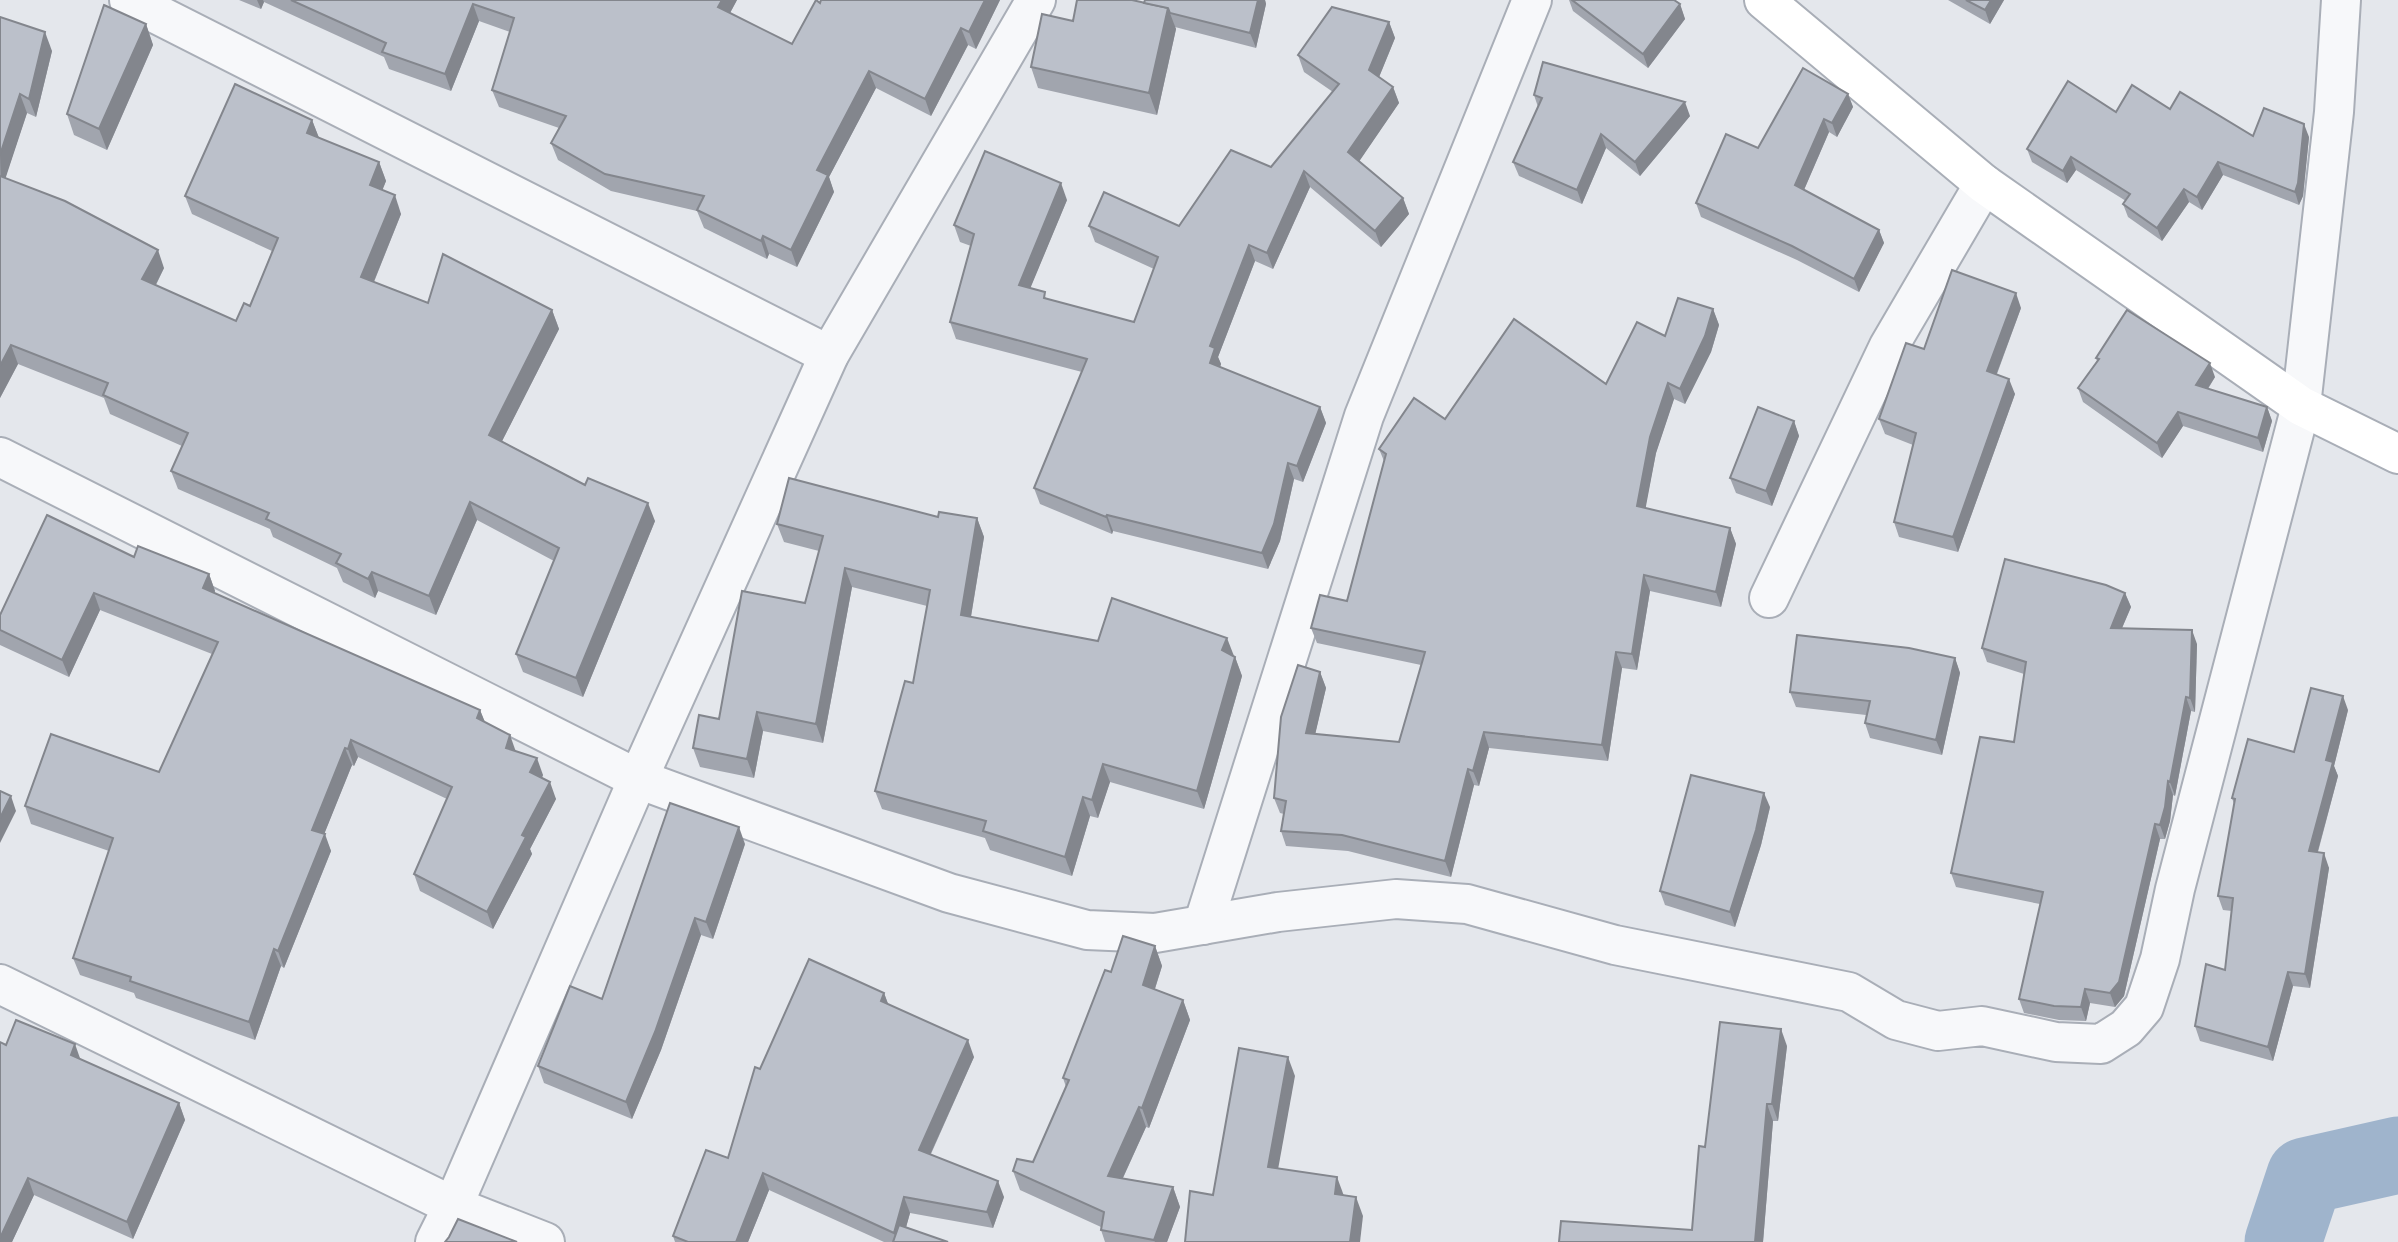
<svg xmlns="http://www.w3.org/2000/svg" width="2398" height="1242" viewBox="0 0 2398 1242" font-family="'Roboto Condensed',sans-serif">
<rect width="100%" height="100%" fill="#e4e7ec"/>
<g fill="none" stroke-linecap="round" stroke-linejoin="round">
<path stroke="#9fb4cc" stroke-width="77" d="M 2283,1242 L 2305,1176 L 2398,1155"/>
<defs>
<g id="street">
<path d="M 129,0 L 829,355"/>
<path d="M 0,457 L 638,779 L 949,893 L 1087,930 L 1155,933 L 1278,912 L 1396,899 L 1467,904 L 1615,945 L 1849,992 L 1896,1020 L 1938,1031 L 1982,1026 L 2056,1042 L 2101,1044 L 2126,1028 L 2144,1007 L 2160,959 L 2175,889 L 2301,406 L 2334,112 L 2341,0"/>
<path d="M 1769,598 L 1889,346 L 1984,184"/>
<path d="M 1203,925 L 1364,416 L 1532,0"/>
<path d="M 0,984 L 453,1206 L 545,1242"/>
<path d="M 435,1242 L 453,1206 L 638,779 L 829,355 L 1036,0"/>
</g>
<path id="secondary" d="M 1764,0 L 1984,184 L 2301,406 L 2398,454"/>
</defs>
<use href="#street" stroke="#a9aeb7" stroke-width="42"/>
<use href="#secondary" stroke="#a9aeb7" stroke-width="42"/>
<use href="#street" stroke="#f7f8fa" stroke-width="38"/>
<use href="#secondary" stroke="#fff" stroke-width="38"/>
</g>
<g fill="#a1a5ae">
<path d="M 239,0 L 737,0 L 730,13 L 792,44 L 821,0 L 1000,0 L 976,49 L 968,45 L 931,116 L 876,88 L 829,177 L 834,192 L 797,267 L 769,254 L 767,259 L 704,228 L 697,211 L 611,191 L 558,160 L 551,143 L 559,128 L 499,107 L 492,90 L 510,32 L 479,21 L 451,91 L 389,69 L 384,57 L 264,2 L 261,9 Z"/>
<path d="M 1145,0 L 1265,0 L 1266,4 L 1256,48 L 1175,27 L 1176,29 L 1157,115 L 1038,88 L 1031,67 L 1073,21 L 1144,3 Z"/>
<path d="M 1569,0 L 1674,0 L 1680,4 L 1685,19 L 1648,68 L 1573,11 Z"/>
<path d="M 1948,0 L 2004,0 L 1990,24 Z"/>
<path d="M 0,17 L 52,51 L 36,117 L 27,113 L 5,178 L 164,268 L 156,285 L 236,321 L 250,306 L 272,251 L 192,214 L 185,196 L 312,120 L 319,138 L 379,162 L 386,181 L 382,190 L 401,214 L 374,282 L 428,303 L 552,310 L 559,329 L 502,441 L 655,521 L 583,697 L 523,672 L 516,654 L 554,561 L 477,520 L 436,615 L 378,591 L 375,598 L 343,582 L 337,568 L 273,537 L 270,529 L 178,489 L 171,471 L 182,446 L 110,414 L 104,398 L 18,364 L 0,398 Z"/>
<path d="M 1389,22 L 1395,38 L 1379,77 L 1393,87 L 1399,103 L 1359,161 L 1403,198 L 1409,214 L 1381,247 L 1310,187 L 1273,269 L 1255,261 L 1218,357 L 1221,364 L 1220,367 L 1320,407 L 1326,423 L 1303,482 L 1294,479 L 1280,541 L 1268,569 L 1113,531 L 1112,534 L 1040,504 L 1034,488 L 1082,372 L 956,339 L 950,322 L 971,246 L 960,242 L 954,225 L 1067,200 L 1030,288 L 1048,299 L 1134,322 L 1154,269 L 1095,242 L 1089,226 L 1179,226 L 1271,167 L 1333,92 L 1304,72 L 1298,55 Z"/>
<path d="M 146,24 L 153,45 L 107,150 L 74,135 L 67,114 Z"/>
<path d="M 1848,94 L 1853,107 L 1837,137 L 1829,132 L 1804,190 L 1879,230 L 1884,243 L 1859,292 L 1797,260 L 1701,217 L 1696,203 L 1758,148 Z"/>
<path d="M 1534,95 L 1690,116 L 1640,176 L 1606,148 L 1582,204 L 1519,176 L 1513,162 L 1538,107 Z"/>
<path d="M 2170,109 L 2253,136 L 2309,137 L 2303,196 L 2299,205 L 2223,175 L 2202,210 L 2189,202 L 2162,241 L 2128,217 L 2123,204 L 2126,201 L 2076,170 L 2067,183 L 2032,162 L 2027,149 L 2116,112 Z"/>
<path d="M 2021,308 L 1997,374 L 2015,394 L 1958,552 L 1899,537 L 1894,522 L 1913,445 L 1885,434 L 1879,419 Z"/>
<path d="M 1713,309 L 1719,325 L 1711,352 L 1685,404 L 1674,399 L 1656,453 L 1645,508 L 1730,528 L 1736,544 L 1721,607 L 1650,591 L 1637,670 L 1622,668 L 1608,761 L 1489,748 L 1479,786 L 1474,785 L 1451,877 L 1348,851 L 1286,846 L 1281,831 L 1284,814 L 1280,813 L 1274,798 L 1320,672 L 1326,688 L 1315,734 L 1399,742 L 1421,665 L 1317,643 L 1311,628 L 1347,601 L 1384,461 L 1379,449 L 1445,419 L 1606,384 L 1665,336 Z"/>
<path d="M 2096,358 L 2215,377 L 2208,389 L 2267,407 L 2272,421 L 2263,452 L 2183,426 L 2162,458 L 2083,402 L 2078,388 L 2097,361 Z"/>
<path d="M 1794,421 L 1799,436 L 1772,506 L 1736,493 L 1730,478 Z"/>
<path d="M 938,517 L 977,518 L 984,537 L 971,617 L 1098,641 L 1235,657 L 1242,676 L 1204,809 L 1110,782 L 1098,818 L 1090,816 L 1072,876 L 990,850 L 985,838 L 882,809 L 875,791 L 913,683 L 927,606 L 852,587 L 823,743 L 763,731 L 754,778 L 700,767 L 693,748 L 719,719 L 805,603 L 819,551 L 784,542 L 777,524 Z"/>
<path d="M 134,557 L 209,574 L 215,591 L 214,593 L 480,710 L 485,723 L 543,775 L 542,778 L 556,799 L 530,849 L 532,854 L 493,929 L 420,891 L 414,874 L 447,799 L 358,757 L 354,766 L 352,765 L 324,834 L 331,851 L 284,968 L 281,966 L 255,1040 L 136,998 L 134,993 L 80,975 L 73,958 L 109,851 L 31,824 L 25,806 L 159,772 L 212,654 L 100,610 L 69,677 L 0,645 L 0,615 Z"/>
<path d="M 2125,593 L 2131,607 L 2122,628 L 2197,644 L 2195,712 L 2191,711 L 2175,796 L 2173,795 L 2170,821 L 2165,839 L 2160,839 L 2124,996 L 2115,1007 L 2090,1003 L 2086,1021 L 2059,1020 L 2024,1013 L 2019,999 L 2040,904 L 1956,887 L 1951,873 L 2014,742 L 2024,674 L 1987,662 L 1982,648 Z"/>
<path d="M 1955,658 L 1960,673 L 1942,755 L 1870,738 L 1865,723 L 1866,715 L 1796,707 L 1790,692 Z"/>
<path d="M 2348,710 L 2334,766 L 2338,776 L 2318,852 L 2329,868 L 2310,988 L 2293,986 L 2273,1061 L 2200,1041 L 2195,1026 L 2225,970 L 2232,911 L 2223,910 L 2218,896 L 2234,804 L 2232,798 Z"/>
<path d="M 1770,807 L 1761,845 L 1735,927 L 1665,905 L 1660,891 Z"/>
<path d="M 745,844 L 713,939 L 701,935 L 661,1050 L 632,1119 L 544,1083 L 538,1066 Z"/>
<path d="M 1155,946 L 1162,966 L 1155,989 L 1183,1000 L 1190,1020 L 1149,1128 L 1146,1127 L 1123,1178 L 1173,1187 L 1180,1207 L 1167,1242 L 1105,1242 L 1101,1230 L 1101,1227 L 1020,1190 L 1013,1171 L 1033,1162 L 1066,1087 L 1063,1078 Z"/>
<path d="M 884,993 L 888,1004 L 974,1057 L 931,1154 L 1004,1197 L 993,1228 L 910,1213 L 906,1227 L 948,1242 L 884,1242 L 769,1190 L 748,1242 L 675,1242 L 673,1236 L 728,1158 L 760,1069 Z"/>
<path d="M 6,1045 L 80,1059 L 179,1103 L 185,1120 L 133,1239 L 34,1195 L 12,1242 Z"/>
<path d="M 1787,1046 L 1778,1121 L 1773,1121 L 1763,1242 L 1559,1242 L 1692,1230 L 1705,1147 Z"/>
</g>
<g fill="#83868d">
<path d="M 257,0 L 263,0 L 264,2 L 261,9 Z"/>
<path d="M 722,0 L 737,0 L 724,24 L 718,7 Z"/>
<path d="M 985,0 L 1000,0 L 976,49 L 969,32 Z"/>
<path d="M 1258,0 L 1265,0 L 1266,4 L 1256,48 L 1250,33 Z"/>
<path d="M 1991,0 L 2004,0 L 1990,24 L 1985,10 Z"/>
<path d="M 473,4 L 479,21 L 451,91 L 445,74 Z"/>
<path d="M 1680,4 L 1685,19 L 1648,68 L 1643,54 Z"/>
<path d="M 1168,8 L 1176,29 L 1157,115 L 1149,93 Z"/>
<path d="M 1389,22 L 1395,38 L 1375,87 L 1369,70 Z"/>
<path d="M 146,24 L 153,45 L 107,150 L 99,129 Z"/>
<path d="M 961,28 L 968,45 L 931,116 L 925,99 Z"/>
<path d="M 45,32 L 52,51 L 36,117 L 29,99 Z"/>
<path d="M 869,71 L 876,88 L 829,177 L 834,192 L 797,267 L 791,250 L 817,170 Z"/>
<path d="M 1393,87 L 1399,103 L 1354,169 L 1348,152 Z"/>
<path d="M 20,94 L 27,113 L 1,192 L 0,155 Z"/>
<path d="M 1848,94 L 1853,107 L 1837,137 L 1832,123 Z"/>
<path d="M 1685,102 L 1690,116 L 1640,176 L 1635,162 Z"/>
<path d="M 1824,119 L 1829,132 L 1800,199 L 1795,185 Z"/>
<path d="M 312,120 L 319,138 L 307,133 Z"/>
<path d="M 2304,124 L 2309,137 L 2303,196 L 2299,205 L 2295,192 Z"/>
<path d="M 1601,134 L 1606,148 L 1582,204 L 1577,190 Z"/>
<path d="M 2071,157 L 2076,170 L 2067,183 L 2063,171 Z"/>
<path d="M 379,162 L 386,181 L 377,204 L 370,185 Z"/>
<path d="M 2218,162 L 2223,175 L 2202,210 L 2197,197 Z"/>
<path d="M 1304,171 L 1310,187 L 1273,269 L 1267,253 Z"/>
<path d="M 1061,183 L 1067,200 L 1025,301 L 1019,285 Z"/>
<path d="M 2184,189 L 2189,202 L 2162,241 L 2157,228 Z"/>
<path d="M 395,195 L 401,214 L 368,296 L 361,277 Z"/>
<path d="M 1403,198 L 1409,214 L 1381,247 L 1375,231 Z"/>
<path d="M 1879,230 L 1884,243 L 1859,292 L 1854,279 Z"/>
<path d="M 763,236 L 769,254 L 767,259 L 761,241 Z"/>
<path d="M 1249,245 L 1255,261 L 1218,357 L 1221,364 L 1216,379 L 1210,363 L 1210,346 Z"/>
<path d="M 158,250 L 164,268 L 149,298 L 142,279 Z"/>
<path d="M 2016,293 L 2021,308 L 1992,386 L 1987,371 Z"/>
<path d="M 1713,309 L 1719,325 L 1711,352 L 1685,404 L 1680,389 Z"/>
<path d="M 552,310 L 559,329 L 496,453 L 489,435 Z"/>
<path d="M 11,345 L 18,364 L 0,398 L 0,366 Z"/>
<path d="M 2210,363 L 2215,377 L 2201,399 L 2196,385 Z"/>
<path d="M 2009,379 L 2015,394 L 1958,552 L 1953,537 Z"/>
<path d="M 1668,383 L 1674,399 L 1656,453 L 1643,522 L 1637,506 L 1650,437 Z"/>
<path d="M 1320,407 L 1326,423 L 1303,482 L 1297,466 Z"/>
<path d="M 2267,407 L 2272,421 L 2263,452 L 2258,438 Z"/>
<path d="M 2178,412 L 2183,426 L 2162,458 L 2157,443 Z"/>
<path d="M 1794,421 L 1799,436 L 1772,506 L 1766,491 Z"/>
<path d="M 1288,463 L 1294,479 L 1280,541 L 1268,569 L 1262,553 Z"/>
<path d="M 470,502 L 477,520 L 436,615 L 429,596 Z"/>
<path d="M 648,503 L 655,521 L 583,697 L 576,678 Z"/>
<path d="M 1107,515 L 1113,531 L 1112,534 L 1106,517 Z"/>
<path d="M 977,518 L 984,537 L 968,634 L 961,615 Z"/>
<path d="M 1730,528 L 1736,544 L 1721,607 L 1716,592 Z"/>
<path d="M 845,568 L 852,587 L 823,743 L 816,724 Z"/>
<path d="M 372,572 L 378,591 L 375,598 L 368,579 Z"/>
<path d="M 209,574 L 215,591 L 210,605 L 203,588 Z"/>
<path d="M 1644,575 L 1650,591 L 1637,670 L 1632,654 Z"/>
<path d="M 94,593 L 100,610 L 69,677 L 62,660 Z"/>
<path d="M 2125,593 L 2131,607 L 2116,642 L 2111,628 Z"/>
<path d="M 2192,630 L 2197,644 L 2195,712 L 2190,698 Z"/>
<path d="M 1227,638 L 1234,656 L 1222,650 Z"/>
<path d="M 1616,652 L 1622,668 L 1608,761 L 1602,745 Z"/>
<path d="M 1235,657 L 1242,676 L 1204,809 L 1197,791 Z"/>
<path d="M 1955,658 L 1960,673 L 1942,755 L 1936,740 Z"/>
<path d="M 1320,672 L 1326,688 L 1312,748 L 1306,733 Z"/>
<path d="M 2343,696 L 2348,710 L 2334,766 L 2338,776 L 2314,865 L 2309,851 L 2326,760 Z"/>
<path d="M 2186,697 L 2191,711 L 2175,796 L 2170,782 Z"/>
<path d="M 480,710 L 487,727 L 477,718 Z"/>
<path d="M 757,712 L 763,731 L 754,778 L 747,759 Z"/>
<path d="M 1484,732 L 1489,748 L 1479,786 L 1473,771 Z"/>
<path d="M 510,735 L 516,752 L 506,748 Z"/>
<path d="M 351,740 L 358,757 L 354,766 L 348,749 Z"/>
<path d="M 345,748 L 352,765 L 319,847 L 312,830 Z"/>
<path d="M 537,758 L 543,775 L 536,789 L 530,772 Z"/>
<path d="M 1103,764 L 1110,782 L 1098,818 L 1092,800 Z"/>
<path d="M 1468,769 L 1474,785 L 1451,877 L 1445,861 Z"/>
<path d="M 2168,781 L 2173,795 L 2170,821 L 2165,839 L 2160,825 Z"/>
<path d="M 550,782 L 556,799 L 530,849 L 532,854 L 493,929 L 487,912 L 522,835 Z"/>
<path d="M 1764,793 L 1770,807 L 1761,845 L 1735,927 L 1730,912 Z"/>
<path d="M 11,796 L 16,811 L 0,843 L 0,818 Z"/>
<path d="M 1083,797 L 1090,816 L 1072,876 L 1065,857 Z"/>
<path d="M 2155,824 L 2160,839 L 2124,996 L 2115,1007 L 2110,993 Z"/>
<path d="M 739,827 L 745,844 L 713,939 L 706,922 Z"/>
<path d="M 325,834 L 331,851 L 284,968 L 278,951 Z"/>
<path d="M 2324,853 L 2329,868 L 2310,988 L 2305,974 Z"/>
<path d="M 695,918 L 701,935 L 661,1050 L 632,1119 L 626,1102 Z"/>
<path d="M 1155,946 L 1162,966 L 1150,1004 L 1143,985 Z"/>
<path d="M 274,949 L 281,966 L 255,1040 L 249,1022 Z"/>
<path d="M 2288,972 L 2293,986 L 2273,1061 L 2268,1047 Z"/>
<path d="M 2085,989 L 2090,1003 L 2086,1021 L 2081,1007 Z"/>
<path d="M 884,993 L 890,1009 L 881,1001 Z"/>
<path d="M 1183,1000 L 1190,1020 L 1149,1128 L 1142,1108 Z"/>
<path d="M 1781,1029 L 1787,1046 L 1778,1121 L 1772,1104 Z"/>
<path d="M 968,1040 L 974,1057 L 925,1166 L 919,1150 Z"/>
<path d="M 75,1044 L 81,1061 L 71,1055 Z"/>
<path d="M 1288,1057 L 1295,1076 L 1275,1186 L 1268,1167 Z"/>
<path d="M 179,1103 L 185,1120 L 133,1239 L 127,1222 Z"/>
<path d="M 1767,1104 L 1773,1121 L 1763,1242 L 1755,1242 Z"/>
<path d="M 1139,1107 L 1146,1127 L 1115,1195 L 1108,1176 Z"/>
<path d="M 763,1173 L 769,1190 L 748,1242 L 736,1242 Z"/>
<path d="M 1337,1177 L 1344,1196 L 1335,1194 Z"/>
<path d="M 28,1178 L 34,1195 L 12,1242 L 0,1242 L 0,1238 Z"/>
<path d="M 998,1181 L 1004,1197 L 993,1228 L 987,1212 Z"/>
<path d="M 1173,1187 L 1180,1207 L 1167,1242 L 1155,1242 L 1154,1240 Z"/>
<path d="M 904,1197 L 910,1213 L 902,1242 L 897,1242 L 894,1233 Z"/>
<path d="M 1356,1197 L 1363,1216 L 1360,1242 L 1350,1242 Z"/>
</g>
<g fill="#bbc0ca" stroke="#83868d" stroke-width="2">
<path d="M 291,0 L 722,0 L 718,7 L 792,44 L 816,0 L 820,3 L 821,0 L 985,0 L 969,32 L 961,28 L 925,99 L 869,71 L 817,170 L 828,175 L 791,250 L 763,236 L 761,241 L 697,210 L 704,196 L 605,174 L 551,143 L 566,116 L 492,90 L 514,18 L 473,4 L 445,74 L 382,52 L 386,43 Z"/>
<path d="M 1077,0 L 1132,0 L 1168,8 L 1149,93 L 1031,67 L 1042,14 L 1073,21 Z"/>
<path d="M 1145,0 L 1258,0 L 1250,33 L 1170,13 L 1168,8 L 1144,3 Z"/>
<path d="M 1572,0 L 1674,0 L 1680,4 L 1643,54 Z"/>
<path d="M 1966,0 L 1991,0 L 1985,10 Z"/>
<path d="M 104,5 L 146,24 L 99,129 L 67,114 Z"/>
<path d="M 1332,7 L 1389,22 L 1369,70 L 1393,87 L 1348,152 L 1403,198 L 1375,231 L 1304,171 L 1267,253 L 1249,245 L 1210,346 L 1215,348 L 1210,363 L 1320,407 L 1297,466 L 1288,463 L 1274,524 L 1262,553 L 1107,515 L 1106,517 L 1034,488 L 1087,359 L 950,322 L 974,234 L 954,225 L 985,151 L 1061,183 L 1019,285 L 1045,292 L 1044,298 L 1134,322 L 1158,257 L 1089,226 L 1104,192 L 1179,226 L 1231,150 L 1271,167 L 1339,84 L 1298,55 Z"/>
<path d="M 0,17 L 45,32 L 29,99 L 20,94 L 0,155 Z"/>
<path d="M 1543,62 L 1685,102 L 1635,162 L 1601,134 L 1577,190 L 1513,162 L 1542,98 L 1534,95 Z"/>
<path d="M 1803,68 L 1848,94 L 1832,123 L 1824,119 L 1795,185 L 1879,230 L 1854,279 L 1792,246 L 1696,203 L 1726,134 L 1758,148 Z"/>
<path d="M 2068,81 L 2116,112 L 2132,85 L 2170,109 L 2180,92 L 2253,136 L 2264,108 L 2304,124 L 2298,183 L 2295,192 L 2218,162 L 2197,197 L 2184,189 L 2157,228 L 2123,204 L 2130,194 L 2071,157 L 2063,171 L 2027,149 Z"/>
<path d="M 235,84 L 312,120 L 307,133 L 379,162 L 370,185 L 395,195 L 361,277 L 428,303 L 443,254 L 552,310 L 489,435 L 585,485 L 588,478 L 648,503 L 576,678 L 516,654 L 559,548 L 470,502 L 429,596 L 372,572 L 368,579 L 336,563 L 341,554 L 266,519 L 269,513 L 171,471 L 188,433 L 103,395 L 108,383 L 11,345 L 0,366 L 0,176 L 65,201 L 158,250 L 142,279 L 236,321 L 244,303 L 250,306 L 278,238 L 185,196 Z"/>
<path d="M 1952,270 L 2016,293 L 1987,371 L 2009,379 L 1953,537 L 1894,522 L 1916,433 L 1879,419 L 1906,343 L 1924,349 Z"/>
<path d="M 1678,298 L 1713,309 L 1705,336 L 1680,389 L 1668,383 L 1650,437 L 1637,506 L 1730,528 L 1716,592 L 1644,575 L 1632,654 L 1616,652 L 1602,745 L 1484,732 L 1473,771 L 1468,769 L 1445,861 L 1342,835 L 1281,831 L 1286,801 L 1274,798 L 1281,717 L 1298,665 L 1320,672 L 1306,733 L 1399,742 L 1425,652 L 1311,628 L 1320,595 L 1347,601 L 1386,454 L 1379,449 L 1414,398 L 1445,419 L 1514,319 L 1606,384 L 1637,322 L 1665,336 Z"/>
<path d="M 2127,310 L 2210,363 L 2196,385 L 2267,407 L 2258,438 L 2178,412 L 2157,443 L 2078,388 L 2099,359 L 2096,358 Z"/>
<path d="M 1758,407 L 1794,421 L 1766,491 L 1730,478 Z"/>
<path d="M 789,478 L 938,517 L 939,512 L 977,518 L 961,615 L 1098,641 L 1112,598 L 1227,638 L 1222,650 L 1235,657 L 1197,791 L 1103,764 L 1092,800 L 1083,797 L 1065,857 L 983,831 L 986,821 L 875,791 L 905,681 L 913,683 L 930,590 L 845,568 L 816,724 L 757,712 L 747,759 L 693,748 L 699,715 L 719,719 L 742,591 L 805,603 L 823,536 L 777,524 Z"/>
<path d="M 47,515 L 134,557 L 138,546 L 209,574 L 203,588 L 480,710 L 477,718 L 510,735 L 506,748 L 537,758 L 530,772 L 550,782 L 522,835 L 526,837 L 487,912 L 414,874 L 452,787 L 351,740 L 348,749 L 345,748 L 312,830 L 325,834 L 278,951 L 274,949 L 249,1022 L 130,981 L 131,977 L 73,958 L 113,838 L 25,806 L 51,734 L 159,772 L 218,642 L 94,593 L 62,660 L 0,630 L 0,615 Z"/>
<path d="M 2005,559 L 2106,585 L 2125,593 L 2111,628 L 2192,630 L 2190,698 L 2186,697 L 2170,782 L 2168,781 L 2165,807 L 2160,825 L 2155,824 L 2119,982 L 2110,993 L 2085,989 L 2081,1007 L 2054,1006 L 2019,999 L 2043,892 L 1951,873 L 1980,737 L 2014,742 L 2026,662 L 1982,648 Z"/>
<path d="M 1797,635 L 1909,648 L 1955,658 L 1936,740 L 1865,723 L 1870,701 L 1790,692 Z"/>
<path d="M 2311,688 L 2343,696 L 2326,760 L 2333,762 L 2309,851 L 2324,853 L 2305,974 L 2288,972 L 2268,1047 L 2195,1026 L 2206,964 L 2225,970 L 2233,898 L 2218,896 L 2235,799 L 2232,798 L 2248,739 L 2294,752 Z"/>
<path d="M 1691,775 L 1764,793 L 1756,830 L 1730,912 L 1660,891 Z"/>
<path d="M 0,791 L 11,796 L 0,818 Z"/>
<path d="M 670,803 L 739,827 L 706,922 L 695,918 L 655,1032 L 626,1102 L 538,1066 L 570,986 L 602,999 Z"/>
<path d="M 1123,936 L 1155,946 L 1143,985 L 1183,1000 L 1142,1108 L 1139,1107 L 1108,1176 L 1173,1187 L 1154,1240 L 1101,1230 L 1104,1212 L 1013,1171 L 1017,1159 L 1033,1162 L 1069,1080 L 1063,1078 L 1105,970 L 1111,972 Z"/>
<path d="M 809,959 L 884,993 L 881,1001 L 968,1040 L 919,1150 L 998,1181 L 987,1212 L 904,1197 L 894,1233 L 763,1173 L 736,1242 L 688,1242 L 673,1236 L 706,1150 L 728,1158 L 755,1067 L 760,1069 Z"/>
<path d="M 16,1020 L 75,1044 L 71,1055 L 179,1103 L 127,1222 L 28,1178 L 0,1238 L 0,1042 L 6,1045 Z"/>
<path d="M 1720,1022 L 1781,1029 L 1772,1104 L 1767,1104 L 1755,1242 L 1559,1242 L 1561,1221 L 1692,1230 L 1699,1146 L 1705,1147 Z"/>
<path d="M 1239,1048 L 1288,1057 L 1268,1167 L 1337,1177 L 1335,1194 L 1356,1197 L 1350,1242 L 1185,1242 L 1190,1191 L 1213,1195 Z"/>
<path d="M 458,1219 L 517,1242 L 445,1242 L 449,1237 Z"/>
<path d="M 899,1225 L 948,1242 L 893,1242 Z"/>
</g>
</svg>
